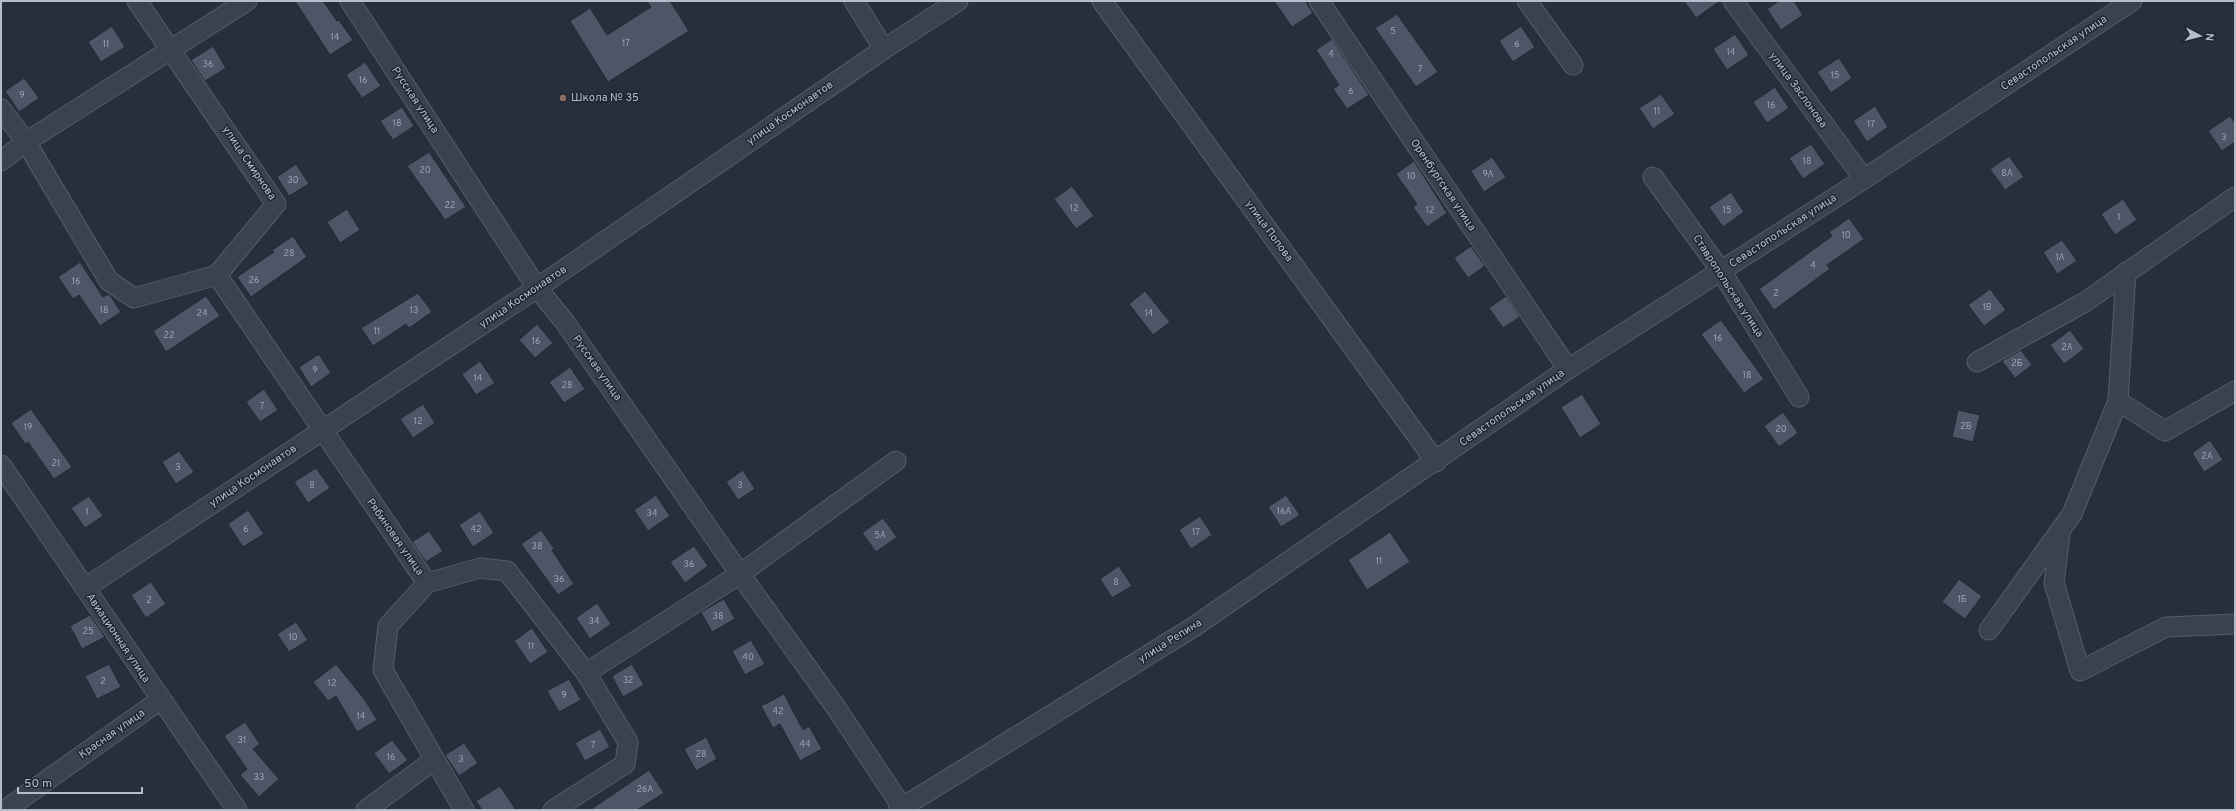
<svg xmlns="http://www.w3.org/2000/svg" width="2236" height="811" viewBox="0 0 2236 811" font-family="Overpass,sans-serif">
<rect width="100%" height="100%" fill="#272f3d"/>
<g fill="#4d5666" stroke="#222935">
<path d="M 295,1 L 323,1 L 337,21 L 339,20 L 353,40 L 330,55 Z"/>
<path d="M 647,1 L 670,1 L 689,31 L 608,82 L 570,21 L 590,8 L 607,35 L 651,7 Z"/>
<path d="M 1274,1 L 1305,1 L 1313,13 L 1292,27 Z"/>
<path d="M 1684,1 L 1720,1 L 1696,18 Z"/>
<path d="M 1779,1 L 1794,1 L 1803,15 L 1781,30 L 1767,9 Z"/>
<path d="M 1397,14 L 1438,72 L 1416,87 L 1375,28 Z"/>
<path d="M 112,26 L 125,47 L 101,62 L 88,42 Z"/>
<path d="M 1521,26 L 1535,47 L 1513,62 L 1499,41 Z"/>
<path d="M 1735,34 L 1749,55 L 1727,70 L 1713,49 Z"/>
<path d="M 1332,39 L 1369,95 L 1347,109 L 1333,89 L 1339,85 L 1316,50 Z"/>
<path d="M 213,46 L 226,68 L 205,81 L 191,60 Z"/>
<path d="M 1839,58 L 1852,78 L 1831,93 L 1817,72 Z"/>
<path d="M 365,62 L 381,86 L 362,98 L 346,75 Z"/>
<path d="M 24,78 L 39,98 L 19,112 L 5,91 Z"/>
<path d="M 1775,87 L 1789,108 L 1767,123 L 1753,102 Z"/>
<path d="M 1661,94 L 1675,114 L 1653,129 L 1639,108 Z"/>
<path d="M 1875,106 L 1888,127 L 1867,142 L 1853,121 Z"/>
<path d="M 402,107 L 414,126 L 393,140 L 380,121 Z"/>
<path d="M 2230,116 L 2235,123 L 2235,142 L 2222,151 L 2208,131 Z"/>
<path d="M 1811,144 L 1825,164 L 1803,179 L 1789,158 Z"/>
<path d="M 429,152 L 466,207 L 445,220 L 407,166 Z"/>
<path d="M 2009,156 L 2024,177 L 2005,190 L 1990,169 Z"/>
<path d="M 1492,157 L 1506,177 L 1484,192 L 1471,171 Z"/>
<path d="M 1414,161 L 1447,213 L 1427,227 L 1413,207 L 1417,204 L 1396,174 Z"/>
<path d="M 296,164 L 309,184 L 289,196 L 277,177 Z"/>
<path d="M 1072,186 L 1094,216 L 1076,229 L 1054,199 Z"/>
<path d="M 1731,192 L 1744,212 L 1723,227 L 1709,207 Z"/>
<path d="M 2123,199 L 2137,220 L 2115,235 L 2101,214 Z"/>
<path d="M 347,209 L 360,230 L 340,243 L 327,222 Z"/>
<path d="M 1849,218 L 1864,239 L 1827,265 L 1830,269 L 1774,310 L 1759,289 L 1832,236 L 1829,232 Z"/>
<path d="M 293,236 L 307,257 L 251,297 L 237,277 L 274,252 L 272,250 Z"/>
<path d="M 2062,240 L 2077,261 L 2057,274 L 2043,252 Z"/>
<path d="M 1471,246 L 1485,266 L 1468,278 L 1454,258 Z"/>
<path d="M 80,262 L 103,297 L 109,294 L 121,312 L 100,326 L 79,295 L 73,299 L 58,277 Z"/>
<path d="M 1990,289 L 2006,310 L 1984,326 L 1968,305 Z"/>
<path d="M 1145,291 L 1170,322 L 1153,335 L 1129,304 Z"/>
<path d="M 418,293 L 432,312 L 409,328 L 406,324 L 373,346 L 361,328 Z"/>
<path d="M 206,296 L 220,316 L 166,352 L 153,331 Z"/>
<path d="M 1506,296 L 1520,317 L 1503,328 L 1489,308 Z"/>
<path d="M 1721,320 L 1764,379 L 1744,393 L 1701,334 Z"/>
<path d="M 537,324 L 553,343 L 535,358 L 519,340 Z"/>
<path d="M 2070,330 L 2084,349 L 2064,364 L 2050,345 Z"/>
<path d="M 2021,350 L 2032,365 L 2015,378 L 2002,361 Z"/>
<path d="M 319,354 L 331,373 L 311,387 L 299,367 Z"/>
<path d="M 480,361 L 495,383 L 476,395 L 462,374 Z"/>
<path d="M 570,367 L 585,389 L 564,403 L 549,382 Z"/>
<path d="M 264,389 L 278,410 L 260,422 L 246,402 Z"/>
<path d="M 1582,394 L 1601,424 L 1580,438 L 1561,407 Z"/>
<path d="M 423,404 L 435,423 L 413,438 L 400,419 Z"/>
<path d="M 31,409 L 72,467 L 54,479 L 28,442 L 25,444 L 11,423 Z"/>
<path d="M 1958,410 L 1980,415 L 1973,442 L 1952,437 Z"/>
<path d="M 1783,412 L 1798,433 L 1779,447 L 1764,426 Z"/>
<path d="M 2210,440 L 2223,460 L 2204,472 L 2192,453 Z"/>
<path d="M 179,451 L 194,472 L 176,484 L 162,462 Z"/>
<path d="M 316,468 L 330,488 L 308,503 L 294,482 Z"/>
<path d="M 743,470 L 755,489 L 738,500 L 726,482 Z"/>
<path d="M 656,495 L 670,516 L 648,531 L 634,510 Z"/>
<path d="M 1286,495 L 1300,515 L 1281,527 L 1268,507 Z"/>
<path d="M 89,496 L 103,516 L 85,528 L 71,508 Z"/>
<path d="M 248,510 L 264,534 L 243,547 L 228,524 Z"/>
<path d="M 480,511 L 494,533 L 473,547 L 459,525 Z"/>
<path d="M 1200,516 L 1212,535 L 1191,549 L 1179,530 Z"/>
<path d="M 883,518 L 897,537 L 876,552 L 862,533 Z"/>
<path d="M 541,530 L 554,548 L 552,550 L 574,584 L 558,595 L 521,544 Z"/>
<path d="M 429,531 L 443,551 L 426,562 L 412,542 Z"/>
<path d="M 1390,532 L 1410,562 L 1367,590 L 1348,560 Z"/>
<path d="M 694,546 L 708,566 L 685,583 L 670,562 Z"/>
<path d="M 1119,566 L 1132,586 L 1112,598 L 1100,579 Z"/>
<path d="M 1959,579 L 1982,596 L 1965,619 L 1942,602 Z"/>
<path d="M 151,582 L 166,604 L 146,618 L 131,595 Z"/>
<path d="M 724,599 L 735,619 L 712,632 L 701,612 Z"/>
<path d="M 597,603 L 611,624 L 590,639 L 576,618 Z"/>
<path d="M 90,615 L 105,637 L 82,649 L 70,626 Z"/>
<path d="M 296,622 L 308,640 L 289,652 L 277,634 Z"/>
<path d="M 532,628 L 548,652 L 530,664 L 514,641 Z"/>
<path d="M 751,640 L 765,664 L 745,675 L 732,651 Z"/>
<path d="M 109,664 L 121,687 L 97,699 L 85,676 Z"/>
<path d="M 336,664 L 365,700 L 377,720 L 357,732 L 336,696 L 328,701 L 313,682 Z"/>
<path d="M 632,664 L 644,685 L 623,697 L 612,676 Z"/>
<path d="M 569,679 L 581,700 L 559,712 L 547,691 Z"/>
<path d="M 784,694 L 803,730 L 809,726 L 822,749 L 800,761 L 780,724 L 773,728 L 761,706 Z"/>
<path d="M 245,722 L 260,744 L 253,749 L 279,779 L 259,797 L 240,775 L 247,769 L 224,736 Z"/>
<path d="M 600,729 L 610,747 L 585,761 L 575,743 Z"/>
<path d="M 706,737 L 717,759 L 696,771 L 684,749 Z"/>
<path d="M 392,740 L 408,760 L 389,774 L 374,753 Z"/>
<path d="M 464,743 L 478,763 L 459,776 L 445,755 Z"/>
<path d="M 649,770 L 664,793 L 637,810 L 590,810 Z"/>
<path d="M 500,786 L 516,810 L 482,810 L 476,801 Z"/>
</g>
<g fill="none" stroke-linecap="round" stroke-linejoin="round">
<defs>
<g id="minor">
<path d="M 137,1 L 276,204 L 217,275 L 427,583 L 388,626 L 383,670 L 464,810"/>
<path d="M 350,1 L 537,288 L 564,321 L 740,574 L 896,461"/>
<path d="M 854,1 L 884,49"/>
<path d="M 1102,1 L 1436,462"/>
<path d="M 1319,1 L 1568,369"/>
<path d="M 1527,1 L 1573,65"/>
<path d="M 1733,1 L 1864,179"/>
<path d="M 1,109 L 26,142 L 109,281 L 134,298 L 217,275"/>
<path d="M 1,161 L 26,142 L 247,1"/>
<path d="M 1653,177 L 1721,271 L 1799,397"/>
<path d="M 1977,362 L 2085,302 L 2235,197"/>
<path d="M 2118,401 L 2165,431 L 2235,391"/>
<path d="M 1,465 L 237,810"/>
<path d="M 2060,534 L 2054,583 L 2080,671 L 2166,627 L 2235,624"/>
<path d="M 427,583 L 480,568 L 507,571 L 586,673"/>
<path d="M 85,588 L 537,288 L 884,49 L 958,1"/>
<path d="M 1989,630 L 2072,514 L 2118,401 L 2126,272"/>
<path d="M 5,810 L 160,700"/>
<path d="M 366,810 L 434,760"/>
<path d="M 553,810 L 625,764 L 628,742 L 586,673 L 740,574 L 837,709 L 902,807"/>
<path d="M 898,810 L 1192,628 L 1568,369 L 1864,179 L 2132,1"/>
</g>
</defs>
<use href="#minor" stroke="#565d68" stroke-width="21"/>
<use href="#minor" stroke="#3b424e" stroke-width="19"/>
</g>
<circle fill="#8d6e63" stroke="#202733" stroke-width="1.5" cx="563" cy="98" r="4"/>
<g text-anchor="middle" dominant-baseline="central" stroke-width="3" stroke-linejoin="round" paint-order="stroke">
<g font-size="9" fill="#9ca3b0">
<text x="1393" y="31">5</text>
<text x="335" y="37">14</text>
<text x="626" y="43">17</text>
<text x="106" y="44">11</text>
<text x="1517" y="44">6</text>
<text x="1731" y="52">14</text>
<text x="1331" y="54">4</text>
<text x="208" y="64">36</text>
<text x="1420" y="69">7</text>
<text x="1835" y="75">15</text>
<text x="363" y="80">16</text>
<text x="1351" y="91">6</text>
<text x="22" y="95">9</text>
<text x="1771" y="105">16</text>
<text x="1657" y="111">11</text>
<text x="397" y="123">18</text>
<text x="1871" y="124">17</text>
<text x="2224" y="137">3</text>
<text x="1807" y="161">18</text>
<text x="425" y="170">20</text>
<text x="2007" y="173">8А</text>
<text x="1488" y="174">9А</text>
<text x="1411" y="176">10</text>
<text x="293" y="180">30</text>
<text x="450" y="205">22</text>
<text x="1074" y="208">12</text>
<text x="1430" y="210">12</text>
<text x="1727" y="210">15</text>
<text x="2119" y="217">1</text>
<text x="1846" y="235">10</text>
<text x="289" y="253">28</text>
<text x="2060" y="257">1А</text>
<text x="1813" y="265">4</text>
<text x="254" y="280">26</text>
<text x="76" y="281">16</text>
<text x="1776" y="293">2</text>
<text x="1987" y="307">1В</text>
<text x="104" y="310">18</text>
<text x="414" y="310">13</text>
<text x="202" y="313">24</text>
<text x="1149" y="313">14</text>
<text x="377" y="331">11</text>
<text x="169" y="335">22</text>
<text x="1718" y="338">16</text>
<text x="536" y="341">16</text>
<text x="2067" y="347">2А</text>
<text x="2017" y="363">2Б</text>
<text x="315" y="370">9</text>
<text x="1747" y="375">18</text>
<text x="478" y="378">14</text>
<text x="567" y="385">28</text>
<text x="262" y="406">7</text>
<text x="418" y="421">12</text>
<text x="1966" y="426">2В</text>
<text x="28" y="427">19</text>
<text x="1781" y="429">20</text>
<text x="2207" y="456">2А</text>
<text x="56" y="463">21</text>
<text x="178" y="467">3</text>
<text x="312" y="485">8</text>
<text x="740" y="485">3</text>
<text x="1284" y="511">16А</text>
<text x="87" y="512">1</text>
<text x="652" y="513">34</text>
<text x="246" y="529">6</text>
<text x="476" y="529">42</text>
<text x="1196" y="532">17</text>
<text x="880" y="535">5А</text>
<text x="537" y="546">38</text>
<text x="1379" y="561">11</text>
<text x="689" y="564">36</text>
<text x="559" y="579">36</text>
<text x="1116" y="582">8</text>
<text x="1962" y="599">1Б</text>
<text x="149" y="600">2</text>
<text x="718" y="616">38</text>
<text x="594" y="621">34</text>
<text x="88" y="631">25</text>
<text x="293" y="637">10</text>
<text x="531" y="646">11</text>
<text x="748" y="657">40</text>
<text x="628" y="680">32</text>
<text x="103" y="681">2</text>
<text x="332" y="683">12</text>
<text x="564" y="695">9</text>
<text x="778" y="711">42</text>
<text x="361" y="716">14</text>
<text x="242" y="740">31</text>
<text x="805" y="744">44</text>
<text x="593" y="745">7</text>
<text x="701" y="754">28</text>
<text x="391" y="757">16</text>
<text x="461" y="759">3</text>
<text x="259" y="777">33</text>
<text x="645" y="789">26А</text>
</g>
<g font-size="11" fill="#b7bdc8" stroke="#202733">
<text transform="translate(2054 53) rotate(-34)">Севастопольская улица</text>
<text transform="translate(1798 90) rotate(54)">улица Заслонова</text>
<text transform="translate(415 100) rotate(57)">Русская улица</text>
<text transform="translate(790 113) rotate(-35)">улица Космонавтов</text>
<text transform="translate(249 163) rotate(56)">улица Смирнова</text>
<text transform="translate(1443 185) rotate(56)">Оренбургская улица</text>
<text transform="translate(1269 231) rotate(54)">улица Попова</text>
<text transform="translate(1783 231) rotate(-33)">Севастопольская улица</text>
<text transform="translate(1728 286) rotate(57)">Ставропольская улица</text>
<text transform="translate(523 297) rotate(-34)">улица Космонавтов</text>
<text transform="translate(597 368) rotate(55)">Русская улица</text>
<text transform="translate(1512 408) rotate(-35)">Севастопольская улица</text>
<text transform="translate(253 476) rotate(-34)">улица Космонавтов</text>
<text transform="translate(395 537) rotate(55)">Рябиновая улица</text>
<text transform="translate(118 638) rotate(56)">Авиационная улица</text>
<text transform="translate(1170 641) rotate(-32)">улица Репина</text>
<text transform="translate(112 734) rotate(-35)">Красная улица</text>
</g>
<g font-size="11" fill="#b7bdc8" stroke="#202733" text-anchor="start">
<text x="571" y="98">Школа № 35</text>
</g>
</g>
<rect width="2236" height="811" fill="none" stroke="#b7bdc8" stroke-width="4"/>
<g transform="translate(2200 36) rotate(97)" stroke="#202733" stroke-width="3" paint-order="stroke">
<path d="M0-3L7 15L0 10L-7 15Z" fill="#b7bdc8"/>
<text y="-6" font-size="11" font-weight="bold" text-anchor="middle" fill="#b7bdc8">N</text>
</g>
<path d="M18 787v6h124v-6" fill="none" stroke="#b7bdc8" stroke-width="2"/>
<text x="24" y="787" font-size="12" fill="#b7bdc8" stroke="#202733" stroke-width="3" paint-order="stroke">50 m</text>
</svg>
